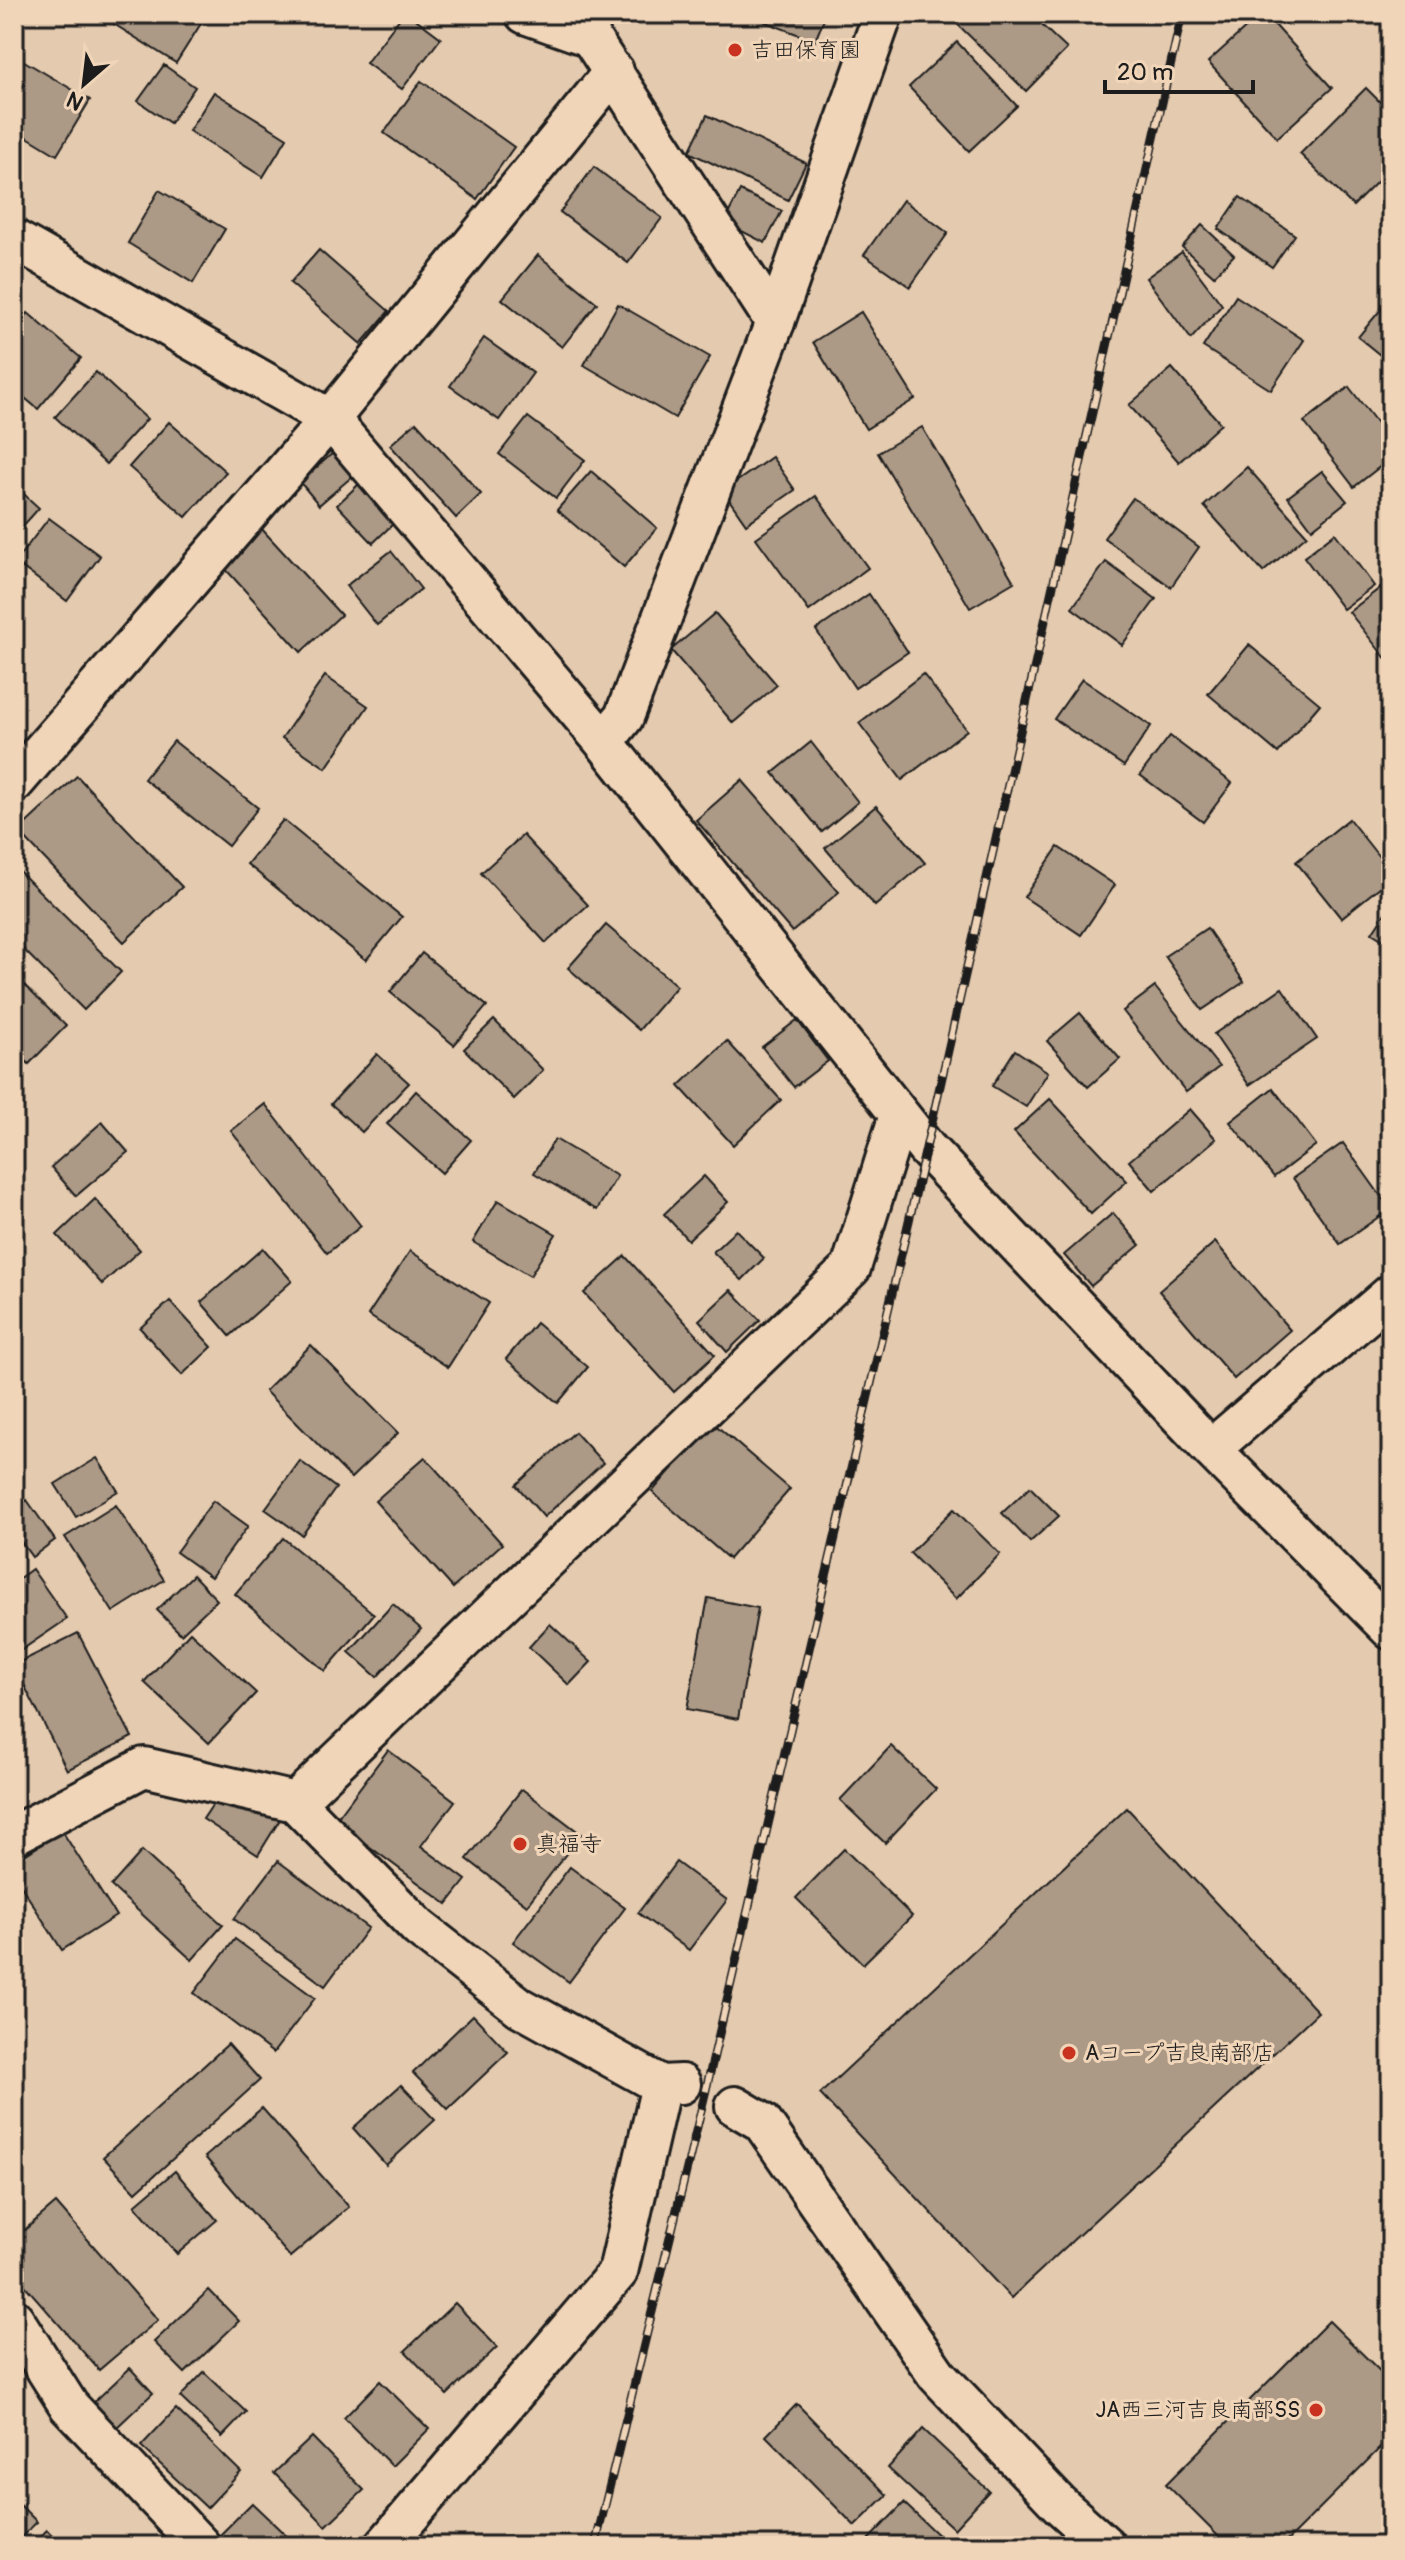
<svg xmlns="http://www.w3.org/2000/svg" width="1405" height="2560" viewBox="0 0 1405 2560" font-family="Pangolin,'Klee One',sans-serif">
<rect width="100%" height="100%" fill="#e4caaf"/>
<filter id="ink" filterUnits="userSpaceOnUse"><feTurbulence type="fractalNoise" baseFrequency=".0125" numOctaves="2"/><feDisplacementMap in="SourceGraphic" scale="16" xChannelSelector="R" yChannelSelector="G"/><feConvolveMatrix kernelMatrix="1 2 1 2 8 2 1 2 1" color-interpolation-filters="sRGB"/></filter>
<g filter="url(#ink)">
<g fill="#ac9986" stroke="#1c1c1c" stroke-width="2">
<path d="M 98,14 L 207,14 L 176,63 Z"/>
<path d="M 403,14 L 409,14 L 441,38 L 402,89 L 366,63 Z"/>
<path d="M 745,14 L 826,14 L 815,41 Z"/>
<path d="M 947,14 L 1030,14 L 1067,49 L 1026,91 Z"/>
<path d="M 1261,14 L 1265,14 L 1332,88 L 1277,138 L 1208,62 Z"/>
<path d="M 957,42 L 1017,106 L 969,151 L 909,87 Z"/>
<path d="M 14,55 L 90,100 L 57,155 L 14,129 Z"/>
<path d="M 164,65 L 195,87 L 170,123 L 138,101 Z"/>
<path d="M 421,81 L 514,147 L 477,199 L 384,133 Z"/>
<path d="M 1366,88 L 1391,113 L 1391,168 L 1353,206 L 1300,154 Z"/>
<path d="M 214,92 L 287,138 L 263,177 L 189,131 Z"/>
<path d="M 707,115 L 806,163 L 788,200 L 689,152 Z"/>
<path d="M 594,167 L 662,218 L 628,263 L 560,212 Z"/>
<path d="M 159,190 L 225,229 L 193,283 L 128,243 Z"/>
<path d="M 740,191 L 782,211 L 765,243 L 724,222 Z"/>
<path d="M 1240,197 L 1295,235 L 1272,267 L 1218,229 Z"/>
<path d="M 903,200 L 948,233 L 910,287 L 864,255 Z"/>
<path d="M 1202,225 L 1234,255 L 1214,276 L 1182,247 Z"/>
<path d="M 319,250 L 389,311 L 361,344 L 290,283 Z"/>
<path d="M 1182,252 L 1222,305 L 1191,339 L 1146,278 Z"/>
<path d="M 538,255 L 597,303 L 562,347 L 502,299 Z"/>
<path d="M 1236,296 L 1304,340 L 1271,390 L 1203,347 Z"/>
<path d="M 1391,297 L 1391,364 L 1358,337 Z"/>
<path d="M 618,304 L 710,357 L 675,418 L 584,365 Z"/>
<path d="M 861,312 L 915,399 L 866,429 L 813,342 Z"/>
<path d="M 28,313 L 81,358 L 38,409 L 14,389 L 14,331 Z"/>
<path d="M 484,338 L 533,373 L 499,420 L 450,386 Z"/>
<path d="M 1172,368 L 1221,424 L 1179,462 L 1129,405 Z"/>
<path d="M 96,372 L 147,419 L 106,464 L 55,417 Z"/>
<path d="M 1349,387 L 1391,441 L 1391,458 L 1354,487 L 1304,422 Z"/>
<path d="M 528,417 L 585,460 L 556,498 L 499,454 Z"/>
<path d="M 169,422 L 226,472 L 186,517 L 129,467 Z"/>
<path d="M 416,422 L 481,494 L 456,518 L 390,445 Z"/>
<path d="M 922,427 L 1014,582 L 970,608 L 878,453 Z"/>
<path d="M 334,452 L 354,475 L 319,505 L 300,482 Z"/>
<path d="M 772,457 L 795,490 L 746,524 L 723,491 Z"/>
<path d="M 1247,467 L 1307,535 L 1263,572 L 1204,506 Z"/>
<path d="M 591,471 L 657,528 L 624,567 L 557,510 Z"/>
<path d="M 1322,471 L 1347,501 L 1312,529 L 1288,497 Z"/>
<path d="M 360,483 L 396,521 L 373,543 L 337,505 Z"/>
<path d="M 14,485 L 39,508 L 14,536 Z"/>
<path d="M 816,496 L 868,568 L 809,611 L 756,538 Z"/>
<path d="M 1133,498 L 1199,547 L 1171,587 L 1104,538 Z"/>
<path d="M 49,518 L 100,556 L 67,601 L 15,562 Z"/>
<path d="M 260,527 L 341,615 L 301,652 L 220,563 Z"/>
<path d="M 1335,533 L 1374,586 L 1343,609 L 1304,557 Z"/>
<path d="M 391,551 L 421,589 L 377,625 L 346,586 Z"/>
<path d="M 1106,562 L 1156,599 L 1122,645 L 1072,608 Z"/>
<path d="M 1384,585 L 1391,594 L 1391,665 L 1349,612 Z"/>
<path d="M 869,594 L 908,652 L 855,688 L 816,630 Z"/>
<path d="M 715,613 L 777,685 L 733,723 L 671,650 Z"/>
<path d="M 1249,645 L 1320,704 L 1278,753 L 1208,694 Z"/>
<path d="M 923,674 L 967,730 L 902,780 L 859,723 Z"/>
<path d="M 325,676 L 368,706 L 326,768 L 282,738 Z"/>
<path d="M 1082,679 L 1151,726 L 1124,766 L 1054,719 Z"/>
<path d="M 1170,736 L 1232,783 L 1203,822 L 1140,775 Z"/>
<path d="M 174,741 L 258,808 L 228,846 L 144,779 Z"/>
<path d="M 811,742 L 858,802 L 822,832 L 773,773 Z"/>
<path d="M 77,776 L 182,887 L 124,942 L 18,831 Z"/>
<path d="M 742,780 L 839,892 L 792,932 L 696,820 Z"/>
<path d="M 876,806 L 925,863 L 875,906 L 825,848 Z"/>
<path d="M 1349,819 L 1391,872 L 1391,878 L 1341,918 L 1296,862 Z"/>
<path d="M 283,820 L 402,917 L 366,960 L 247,864 Z"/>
<path d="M 523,835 L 588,905 L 546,943 L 481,873 Z"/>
<path d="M 1058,847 L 1115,885 L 1081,935 L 1024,897 Z"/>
<path d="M 14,866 L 121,972 L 84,1010 L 14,940 Z"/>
<path d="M 1391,904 L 1391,945 L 1372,933 Z"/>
<path d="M 606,925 L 677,986 L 639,1030 L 568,968 Z"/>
<path d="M 1207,928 L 1244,982 L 1202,1010 L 1165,956 Z"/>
<path d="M 422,953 L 487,1006 L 454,1045 L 390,992 Z"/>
<path d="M 14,975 L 66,1026 L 29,1064 L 14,1049 Z"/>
<path d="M 1155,987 L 1219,1067 L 1186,1092 L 1123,1011 Z"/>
<path d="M 1282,988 L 1317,1039 L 1249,1085 L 1214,1034 Z"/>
<path d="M 1080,1013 L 1120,1059 L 1088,1087 L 1047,1041 Z"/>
<path d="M 494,1020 L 543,1070 L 514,1099 L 464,1049 Z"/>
<path d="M 797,1020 L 828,1061 L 794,1087 L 762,1047 Z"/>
<path d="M 727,1041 L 781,1100 L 733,1145 L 679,1086 Z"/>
<path d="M 1015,1050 L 1048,1072 L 1026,1107 L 992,1086 Z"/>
<path d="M 377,1054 L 409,1083 L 362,1132 L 331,1104 Z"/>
<path d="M 1273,1088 L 1316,1145 L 1274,1177 L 1230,1122 Z"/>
<path d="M 416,1091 L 471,1140 L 442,1173 L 387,1124 Z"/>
<path d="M 1050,1099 L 1127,1181 L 1091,1214 L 1014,1132 Z"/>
<path d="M 265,1104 L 361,1226 L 327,1253 L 231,1131 Z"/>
<path d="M 1190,1109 L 1216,1139 L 1154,1191 L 1129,1161 Z"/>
<path d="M 102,1122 L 128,1152 L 76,1196 L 51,1167 Z"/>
<path d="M 555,1139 L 617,1176 L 597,1210 L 534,1173 Z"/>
<path d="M 1343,1143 L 1390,1209 L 1340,1244 L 1293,1178 Z"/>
<path d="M 704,1176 L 728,1202 L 688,1240 L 664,1214 Z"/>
<path d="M 95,1199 L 140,1250 L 102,1284 L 57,1235 Z"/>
<path d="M 498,1200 L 556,1234 L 530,1276 L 473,1242 Z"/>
<path d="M 1113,1213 L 1140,1245 L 1091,1286 L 1064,1255 Z"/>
<path d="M 736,1230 L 764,1258 L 742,1280 L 713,1252 Z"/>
<path d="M 1215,1242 L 1290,1330 L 1234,1379 L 1159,1291 Z"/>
<path d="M 263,1248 L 292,1281 L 230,1336 L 201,1302 Z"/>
<path d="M 410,1251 L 489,1303 L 448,1367 L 368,1315 Z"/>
<path d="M 625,1256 L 715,1355 L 674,1392 L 584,1293 Z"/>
<path d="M 731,1290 L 760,1320 L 727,1352 L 699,1320 Z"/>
<path d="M 170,1301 L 212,1347 L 182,1375 L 140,1328 Z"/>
<path d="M 536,1323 L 588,1367 L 558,1403 L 506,1359 Z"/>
<path d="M 311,1345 L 398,1433 L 351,1478 L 265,1391 Z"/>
<path d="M 712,1422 L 790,1489 L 729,1559 L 652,1492 Z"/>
<path d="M 575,1432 L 603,1463 L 544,1517 L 516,1485 Z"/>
<path d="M 425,1457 L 502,1544 L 453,1588 L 375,1501 Z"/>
<path d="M 97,1458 L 118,1491 L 76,1517 L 55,1484 Z"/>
<path d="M 300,1461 L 336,1488 L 302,1535 L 265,1509 Z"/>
<path d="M 1030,1487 L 1059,1516 L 1030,1542 L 1002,1513 Z"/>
<path d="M 27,1500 L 55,1540 L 32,1557 L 14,1532 L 14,1510 Z"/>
<path d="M 213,1501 L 248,1526 L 211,1577 L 176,1552 Z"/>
<path d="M 116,1505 L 164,1580 L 113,1612 L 65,1537 Z"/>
<path d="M 954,1509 L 1000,1554 L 956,1599 L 910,1553 Z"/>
<path d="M 283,1538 L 374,1614 L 325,1671 L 235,1594 Z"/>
<path d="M 32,1569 L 67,1619 L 14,1655 L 14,1582 Z"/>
<path d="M 193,1575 L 217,1600 L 181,1634 L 157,1610 Z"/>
<path d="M 708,1598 L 758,1608 L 738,1719 L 687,1709 Z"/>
<path d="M 393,1604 L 421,1629 L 377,1677 L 349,1652 Z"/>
<path d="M 550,1624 L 591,1662 L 569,1685 L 529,1647 Z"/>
<path d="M 190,1632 L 256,1693 L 209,1743 L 144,1682 Z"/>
<path d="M 78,1633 L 132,1737 L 67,1770 L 14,1665 Z"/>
<path d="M 891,1746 L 936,1789 L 885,1843 L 840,1800 Z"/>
<path d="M 388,1750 L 455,1801 L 421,1846 L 466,1880 L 447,1904 L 335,1821 Z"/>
<path d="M 223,1789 L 284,1813 L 258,1855 L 203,1819 Z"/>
<path d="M 522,1789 L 581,1834 L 527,1905 L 467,1859 Z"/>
<path d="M 1127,1808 L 1318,2012 L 1011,2298 L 820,2094 Z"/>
<path d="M 62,1831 L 116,1916 L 62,1950 L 14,1875 L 14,1862 Z"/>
<path d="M 844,1849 L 912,1916 L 863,1964 L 796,1898 Z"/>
<path d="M 142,1851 L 223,1925 L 192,1960 L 111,1886 Z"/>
<path d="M 278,1861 L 368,1928 L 325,1986 L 234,1919 Z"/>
<path d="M 676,1862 L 727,1900 L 689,1950 L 638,1913 Z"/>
<path d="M 570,1867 L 625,1908 L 569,1982 L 513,1942 Z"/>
<path d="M 235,1939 L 315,1998 L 273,2053 L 194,1993 Z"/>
<path d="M 473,2015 L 508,2052 L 448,2109 L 413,2073 Z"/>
<path d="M 228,2044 L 260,2080 L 136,2192 L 103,2157 Z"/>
<path d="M 401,2085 L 435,2120 L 386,2165 L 353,2128 Z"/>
<path d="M 262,2108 L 349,2207 L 290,2257 L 205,2157 Z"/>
<path d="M 175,2171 L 217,2220 L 177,2254 L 135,2205 Z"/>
<path d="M 56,2203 L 158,2320 L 99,2370 L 14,2273 L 14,2239 Z"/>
<path d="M 209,2290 L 239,2321 L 185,2373 L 154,2342 Z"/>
<path d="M 455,2303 L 497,2347 L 447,2395 L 405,2351 Z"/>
<path d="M 1329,2321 L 1391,2382 L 1391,2437 L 1282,2546 L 1228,2546 L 1166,2484 Z"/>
<path d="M 130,2368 L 153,2393 L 115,2429 L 92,2404 Z"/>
<path d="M 204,2372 L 246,2412 L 222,2437 L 180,2397 Z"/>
<path d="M 380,2381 L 429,2429 L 392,2466 L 344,2418 Z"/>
<path d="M 797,2404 L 887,2495 L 855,2526 L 766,2436 Z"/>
<path d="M 176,2409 L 241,2472 L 207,2508 L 141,2446 Z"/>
<path d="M 923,2429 L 989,2491 L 954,2529 L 888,2468 Z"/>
<path d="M 312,2437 L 364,2490 L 326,2526 L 274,2473 Z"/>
<path d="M 14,2499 L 37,2522 L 14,2544 Z"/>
<path d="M 252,2503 L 297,2546 L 219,2546 L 214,2541 Z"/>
<path d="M 904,2503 L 944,2541 L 939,2546 L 870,2546 L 866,2542 Z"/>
<path d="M 47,2530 L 63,2546 L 31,2546 Z"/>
</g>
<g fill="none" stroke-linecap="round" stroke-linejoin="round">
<defs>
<g id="minor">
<path d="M 525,14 L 590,37"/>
<path d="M 589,14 L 590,37 L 775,322"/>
<path d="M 14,239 L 330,419 L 604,742 L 926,1148 L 1211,1449 L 1391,1630"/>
<path d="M 604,742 L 624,717 L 775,322 L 883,14"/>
<path d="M 14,783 L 330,419 L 614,71"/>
<path d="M 1211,1449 L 1391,1294"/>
<path d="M 295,1802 L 851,1268 L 899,1115"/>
<path d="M 14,1835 L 144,1767 L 295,1802 L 419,1928 L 520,2007 L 661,2085 L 681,2084"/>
<path d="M 735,2106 L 762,2122 L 937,2375 L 1060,2505 L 1106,2546"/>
<path d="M 14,2319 L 69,2406 L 201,2546"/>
<path d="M 384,2546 L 618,2272 L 661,2085"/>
</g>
</defs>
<use href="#minor" stroke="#1c1c1c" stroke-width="44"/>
<use href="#minor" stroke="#f1d5b8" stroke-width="38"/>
<defs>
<path id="rail" d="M 595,2546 L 705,2094 L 926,1148 L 1182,14"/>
</defs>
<use href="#rail" stroke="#1c1c1c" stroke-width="9"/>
<use href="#rail" stroke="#f1d5b8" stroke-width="6" stroke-dasharray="18" stroke-linecap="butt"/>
</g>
</g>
<g fill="#c8321e" stroke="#f1d5b8" stroke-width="3">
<circle cx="735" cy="50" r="8"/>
<circle cx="520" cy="1844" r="8"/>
<circle cx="1069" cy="2053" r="8"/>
<circle cx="1316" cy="2410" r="8"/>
</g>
<g text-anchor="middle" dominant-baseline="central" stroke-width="6" stroke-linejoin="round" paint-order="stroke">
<g font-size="22" fill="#1c1c1c" stroke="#f1d5b8" text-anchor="start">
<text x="751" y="50">吉田保育園</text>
<text x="536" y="1844">真福寺</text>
<text x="1085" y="2053">Aコープ吉良南部店</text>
<text x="1300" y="2410" text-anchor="end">JA西三河吉良南部SS</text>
</g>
</g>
<rect width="1405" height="2560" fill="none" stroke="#f1d5b8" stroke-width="48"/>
<rect x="24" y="24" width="1357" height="2512" fill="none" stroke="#1c1c1c" stroke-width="3" filter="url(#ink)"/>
<g transform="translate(84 84) rotate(208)" stroke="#f1d5b8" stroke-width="6" paint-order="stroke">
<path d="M0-6L14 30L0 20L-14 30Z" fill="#1c1c1c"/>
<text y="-12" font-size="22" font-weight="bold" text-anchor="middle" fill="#1c1c1c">N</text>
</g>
<path d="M1105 80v12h148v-12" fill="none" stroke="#1c1c1c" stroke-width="4"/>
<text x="1117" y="80" font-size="24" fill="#1c1c1c" stroke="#f1d5b8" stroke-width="6" paint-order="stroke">20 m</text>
</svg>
